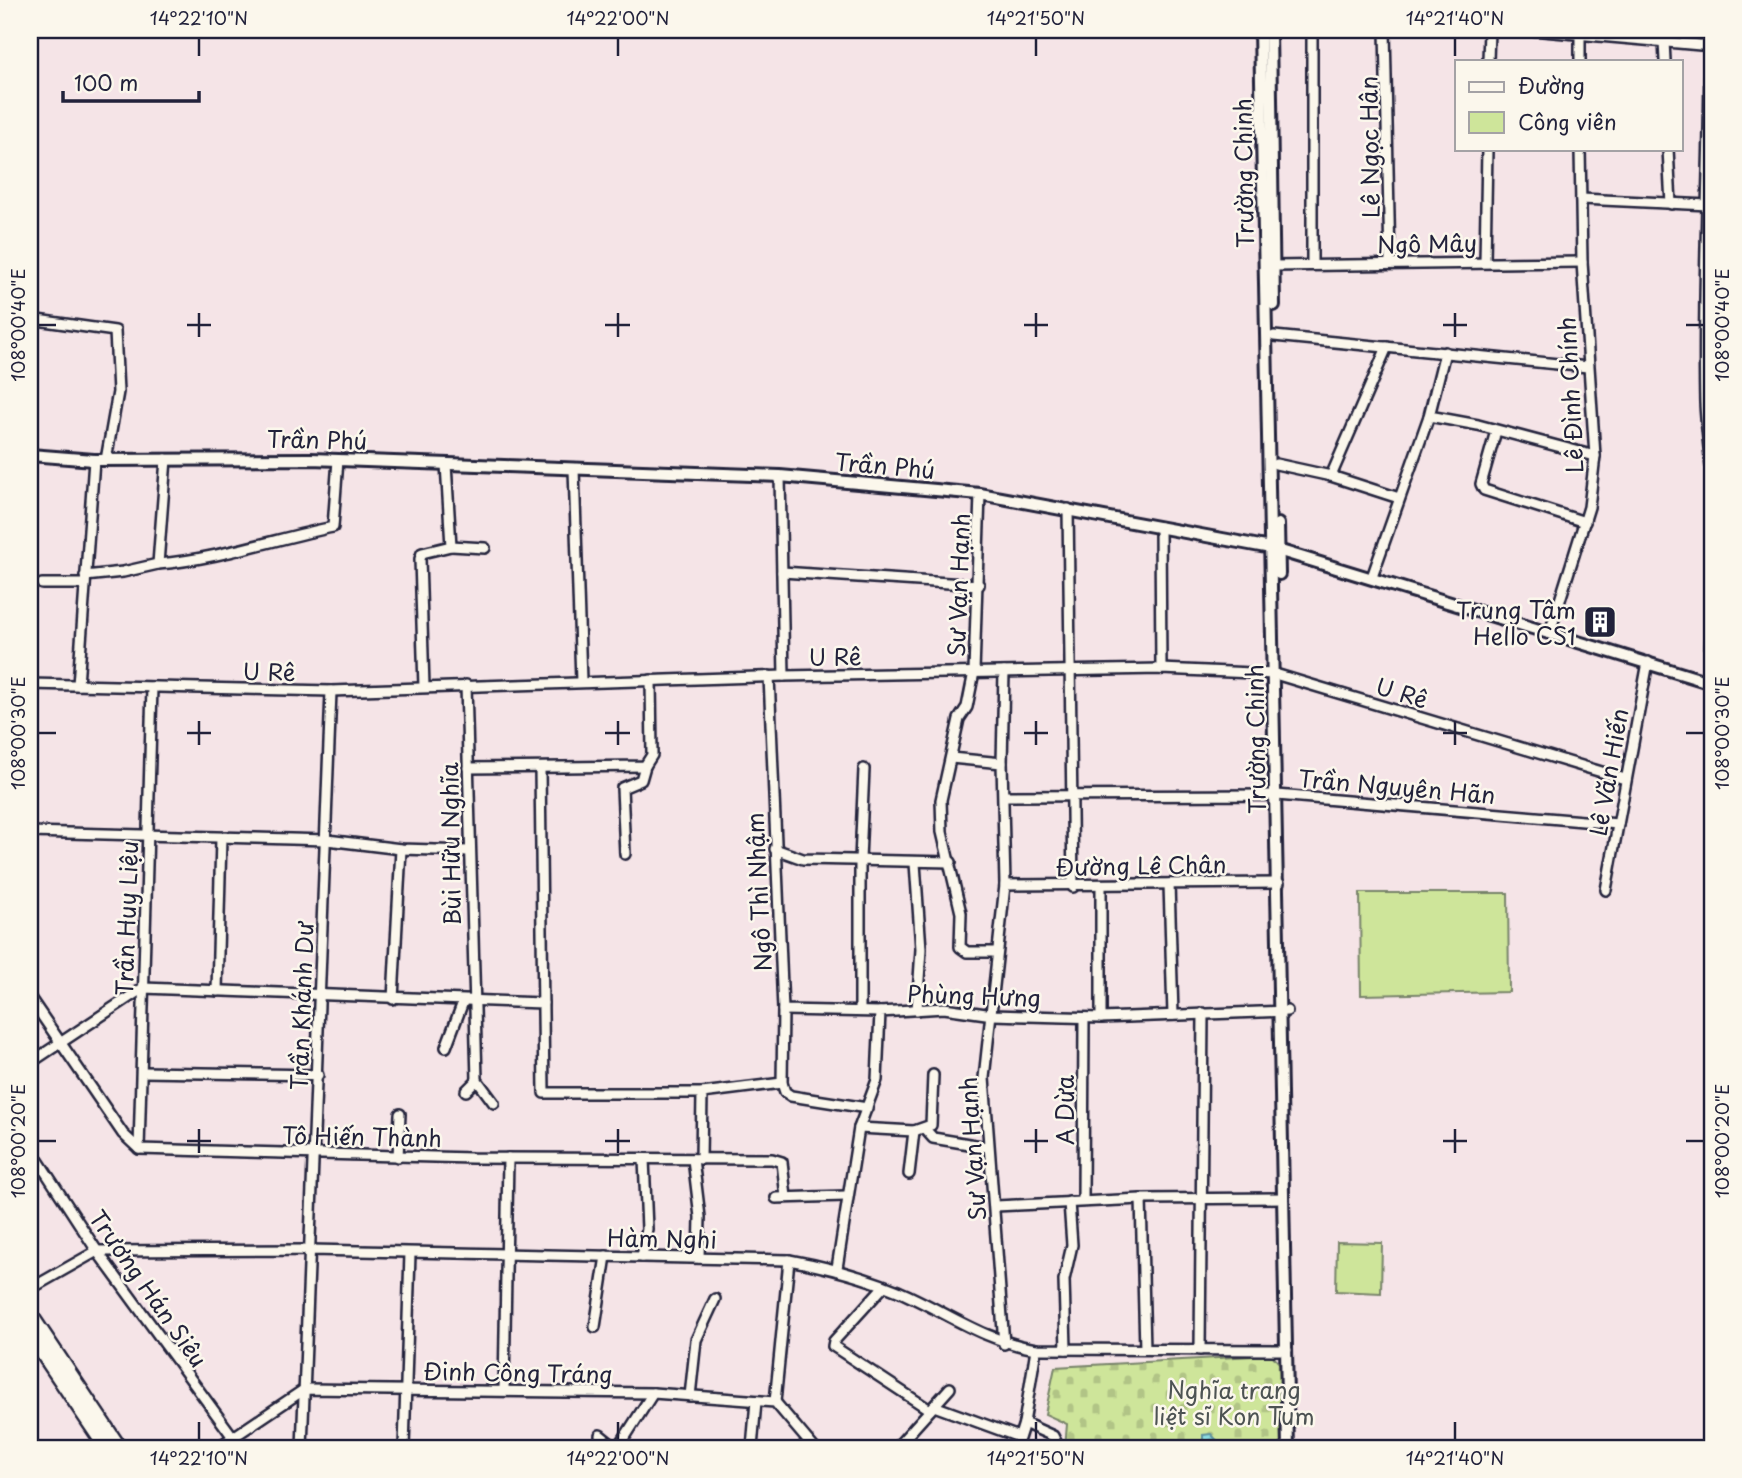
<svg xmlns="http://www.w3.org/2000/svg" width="1742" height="1478" viewBox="0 0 1742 1478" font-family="'Playpen Sans',sans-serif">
<defs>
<pattern id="cemetery-stones" width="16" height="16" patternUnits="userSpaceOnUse" patternTransform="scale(1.75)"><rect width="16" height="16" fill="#cee59a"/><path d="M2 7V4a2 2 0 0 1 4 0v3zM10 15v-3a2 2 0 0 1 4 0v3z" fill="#b1c486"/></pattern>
<pattern id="water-ripples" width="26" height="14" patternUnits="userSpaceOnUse" patternTransform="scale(1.75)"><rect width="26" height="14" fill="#8bdde2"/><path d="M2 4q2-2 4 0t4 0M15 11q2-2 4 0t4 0" fill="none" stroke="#78bdc3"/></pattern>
</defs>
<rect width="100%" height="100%" fill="#f5e4e7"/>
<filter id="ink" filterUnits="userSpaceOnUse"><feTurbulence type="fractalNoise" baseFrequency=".0143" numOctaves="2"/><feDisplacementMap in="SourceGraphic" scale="14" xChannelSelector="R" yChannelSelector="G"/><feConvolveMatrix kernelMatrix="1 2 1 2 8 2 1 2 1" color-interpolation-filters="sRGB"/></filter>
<g filter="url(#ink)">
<g fill="#cee59a" stroke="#78846a" stroke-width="2">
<path d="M 1360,893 L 1508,893 L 1509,992 L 1361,995 Z"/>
<path d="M 1337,1242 L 1382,1243 L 1381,1293 L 1336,1291 Z"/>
</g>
<path fill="url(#cemetery-stones)" stroke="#78846a" stroke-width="2" d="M 1272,1355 L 1280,1364 L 1281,1448 L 1065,1448 L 1067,1424 L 1045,1414 L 1055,1367 Z"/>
<path fill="url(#water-ripples)" stroke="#61929f" stroke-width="2" d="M 1211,1434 L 1222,1446 L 1221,1448 L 1203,1448 L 1203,1435 Z"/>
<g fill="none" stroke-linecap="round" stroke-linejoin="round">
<defs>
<g id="minor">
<path d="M 1312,30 L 1312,264"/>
<path d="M 1385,30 L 1390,263"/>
<path d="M 1531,30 L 1712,46"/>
<path d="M 1710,30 C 1711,154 1702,279 1705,403 C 1706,430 1711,457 1712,483"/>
<path d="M 1664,41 L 1665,61"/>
<path d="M 1488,61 L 1489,30"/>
<path d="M 1580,61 L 1580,34"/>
<path d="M 1668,149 L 1671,204"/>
<path d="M 1581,199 L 1709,205"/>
<path d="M 30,211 L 30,209"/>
<path d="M 1485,262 L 1487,149"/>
<path d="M 1273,266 L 1582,262"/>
<path d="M 30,319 L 115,331 L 118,392 L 106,460"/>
<path d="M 1274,336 L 1588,367"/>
<path d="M 1429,416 L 1478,425 L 1595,456"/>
<path d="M 1496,431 L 1481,484 L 1484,490 L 1585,522"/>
<path d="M 1276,464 L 1331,476 L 1399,498"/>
<path d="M 574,469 L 581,681"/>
<path d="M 780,476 L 784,676"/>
<path d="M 1331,476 L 1387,347"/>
<path d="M 980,494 L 974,672 L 967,707 L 959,719 L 941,800 L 942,832 L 961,913 L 960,947 L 967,952 L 997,952"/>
<path d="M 1068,509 L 1073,887"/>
<path d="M 1160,527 L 1161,669"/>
<path d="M 451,546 L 485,548"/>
<path d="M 158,564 C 217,559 275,539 333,527 L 338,460"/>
<path d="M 782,572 L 979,585"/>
<path d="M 85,576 L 123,572 L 158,564 L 166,459"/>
<path d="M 1372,577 L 1429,416 L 1445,352"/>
<path d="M 42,584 L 85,584"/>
<path d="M 1550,632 L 1589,507 L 1595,456 L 1582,262 L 1580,149"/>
<path d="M 769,676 L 783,1010 L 880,1012"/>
<path d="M 1709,682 L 1712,615"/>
<path d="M 30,684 L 331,691 L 784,676 L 1161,669 L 1275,674 L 1625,779"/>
<path d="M 78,685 L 94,460"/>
<path d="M 466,685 L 477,1080 L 494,1103"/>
<path d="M 424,687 L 420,559 L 422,553 L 451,546 L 446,464"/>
<path d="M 951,758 L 1002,763 L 1005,885 L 984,1078 L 1004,1344"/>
<path d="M 1002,763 L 1004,672"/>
<path d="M 468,768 L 645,766 L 652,755 L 651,680"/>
<path d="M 540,769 L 544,1093 L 702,1093"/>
<path d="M 1004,796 L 1277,795 L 1618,824"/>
<path d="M 30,832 L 327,840 L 401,849 L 469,851"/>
<path d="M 775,849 L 803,859 L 951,862"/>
<path d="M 625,854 L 622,788 L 641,780 L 645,766"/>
<path d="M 915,863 L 921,949 L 917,1010"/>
<path d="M 1169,884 L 1173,1015"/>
<path d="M 1005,885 L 1279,883"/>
<path d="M 1606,890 L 1648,662"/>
<path d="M 217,991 L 221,838"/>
<path d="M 30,998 L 123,1134 L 139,1149 L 472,1158 L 772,1159 L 782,1162 L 786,1197"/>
<path d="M 393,999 L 401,849"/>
<path d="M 783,1010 L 782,1083 L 785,1092 L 791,1096 L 867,1108"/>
<path d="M 860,1011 L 860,860 L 864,769"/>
<path d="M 1101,1018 L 1101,885"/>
<path d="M 446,1047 L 463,1002"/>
<path d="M 30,1063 L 143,988 L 543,1003"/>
<path d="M 142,1072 L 318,1075"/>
<path d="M 466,1091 L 477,1080"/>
<path d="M 859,1128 L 914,1131 L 931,1125 L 933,1075"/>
<path d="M 925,1129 L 933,1138 L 987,1147"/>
<path d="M 30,1148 L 97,1251 L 241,1448"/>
<path d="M 139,1149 L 152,687"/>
<path d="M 398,1157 L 400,1114"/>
<path d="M 693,1159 L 700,1217 L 699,1258"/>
<path d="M 701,1159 L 702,1093 L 782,1083"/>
<path d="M 909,1174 L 914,1131"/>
<path d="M 776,1198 L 846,1196"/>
<path d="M 1141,1199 L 1145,1349"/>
<path d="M 1083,1201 L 1084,1018"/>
<path d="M 996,1206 L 1141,1199 L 1283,1198"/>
<path d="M 642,1257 L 647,1229 L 644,1159"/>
<path d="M 837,1268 L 859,1128 L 877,1080 L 880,1012 L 944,1008 L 993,1015 L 1101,1018 L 1287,1011"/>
<path d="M 884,1286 L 834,1341 L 833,1346 L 930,1410"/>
<path d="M 30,1289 L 97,1251 L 310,1250 L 789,1260 C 828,1267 862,1276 898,1291 C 947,1312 981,1340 1036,1349 L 1287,1350"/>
<path d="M 595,1327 L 606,1256"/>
<path d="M 1066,1349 L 1064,1280 L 1072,1245 L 1069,1202"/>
<path d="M 1200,1350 L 1203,1013"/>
<path d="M 504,1390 L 508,1158"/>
<path d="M 690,1396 L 696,1340 L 715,1299"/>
<path d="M 775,1402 L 789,1260"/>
<path d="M 934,1406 L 1019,1437"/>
<path d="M 1024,1423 L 1053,1436 L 1059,1448"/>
<path d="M 600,1435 L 616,1448"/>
<path d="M 217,1448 L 305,1389 L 653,1393 L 775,1402 L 814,1448"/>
<path d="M 302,1448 L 331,691"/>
<path d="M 404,1448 L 410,1253"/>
<path d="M 618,1448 L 653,1393"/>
<path d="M 752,1448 L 756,1401"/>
<path d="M 896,1448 L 950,1388"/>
<path d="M 1016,1448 L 1024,1423 L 1036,1349"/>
</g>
<g id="tertiary">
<path d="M 1260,30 L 1288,1448"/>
<path d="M 1270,30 L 1274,305"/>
<path d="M 30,455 L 94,460 L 311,459 L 780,476 L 980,494 L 1271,548 L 1712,683"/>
<path d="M 1278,524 L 1279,574"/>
</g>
<g id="primary">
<path d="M 30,1315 L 119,1448"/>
<path d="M 30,1334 L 107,1448"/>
</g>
</defs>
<use href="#minor" stroke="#22223b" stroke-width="14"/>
<use href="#tertiary" stroke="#22223b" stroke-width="16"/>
<use href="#primary" stroke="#22223b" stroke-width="19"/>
<use href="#minor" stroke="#fbf7ec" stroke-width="9"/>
<use href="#tertiary" stroke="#fbf7ec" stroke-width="10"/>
<use href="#primary" stroke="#fbf7ec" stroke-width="14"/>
</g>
</g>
<path fill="none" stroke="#22223b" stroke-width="2.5" d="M 199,38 L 199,56M 618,38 L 618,56M 1036,38 L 1036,56M 1455,38 L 1455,56M 199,313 L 199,337M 618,313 L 618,337M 1036,313 L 1036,337M 1455,313 L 1455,337M 38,325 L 56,325M 187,325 L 211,325M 605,325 L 630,325M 1024,325 L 1048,325M 1443,325 L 1467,325M 1686,325 L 1704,325M 199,721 L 199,745M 618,721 L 618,745M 1036,721 L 1036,745M 1455,721 L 1455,745M 38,733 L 56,733M 187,733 L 211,733M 605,733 L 630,733M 1024,733 L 1048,733M 1443,733 L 1467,733M 1686,733 L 1704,733M 199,1129 L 199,1153M 618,1129 L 618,1153M 1036,1129 L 1036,1153M 1455,1129 L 1455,1153M 38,1141 L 56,1141M 187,1141 L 211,1141M 605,1141 L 630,1141M 1024,1141 L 1048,1141M 1443,1141 L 1467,1141M 1686,1141 L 1704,1141M 199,1422 L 199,1440M 618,1422 L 618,1440M 1036,1422 L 1036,1440M 1455,1422 L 1455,1440"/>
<defs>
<symbol id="building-square" viewBox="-11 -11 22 22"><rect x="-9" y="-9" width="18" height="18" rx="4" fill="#22223b" stroke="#fbf7ec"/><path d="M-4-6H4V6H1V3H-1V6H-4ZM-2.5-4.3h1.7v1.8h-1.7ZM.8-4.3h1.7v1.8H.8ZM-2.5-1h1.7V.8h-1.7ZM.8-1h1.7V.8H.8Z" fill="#fff"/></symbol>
</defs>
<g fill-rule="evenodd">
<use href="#building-square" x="1581" y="603" width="38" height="38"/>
</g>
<g text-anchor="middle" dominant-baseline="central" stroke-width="5" stroke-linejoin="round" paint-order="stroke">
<g font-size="23" fill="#22223b" stroke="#fbf7ec">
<text transform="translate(1369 147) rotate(-91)">Lê Ngọc Hân</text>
<text transform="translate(1243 173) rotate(-91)">Trường Chinh</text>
<text transform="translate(1427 243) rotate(-1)">Ngô Mây</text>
<text transform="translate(1570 395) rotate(-93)">Lê Đình Chính</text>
<text transform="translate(317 439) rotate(1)">Trần Phú</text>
<text transform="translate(885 465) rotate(5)">Trần Phú</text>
<text transform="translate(958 585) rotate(-88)">Sư Vạn Hạnh</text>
<text transform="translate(835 656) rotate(-1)">U Rê</text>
<text transform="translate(269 671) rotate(1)">U Rê</text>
<text transform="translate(1402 692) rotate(17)">U Rê</text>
<text transform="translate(1255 739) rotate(-91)">Trường Chinh</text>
<text transform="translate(1608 772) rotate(-80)">Lê Văn Hiến</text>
<text transform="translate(1397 786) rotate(5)">Trần Nguyên Hãn</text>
<text transform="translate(450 844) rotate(-91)">Bùi Hữu Nghĩa</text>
<text transform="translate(1141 865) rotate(-1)">Đường Lê Chân</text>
<text transform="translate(758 892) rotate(-93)">Ngô Thì Nhậm</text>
<text transform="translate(126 918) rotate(-88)">Trần Huy Liệu</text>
<text transform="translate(974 995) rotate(2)">Phùng Hưng</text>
<text transform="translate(301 1006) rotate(-88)">Trần Khánh Dư</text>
<text transform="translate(1064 1110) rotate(-90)">A Dừa</text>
<text transform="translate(362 1136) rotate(1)">Tô Hiến Thành</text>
<text transform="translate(972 1149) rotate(-94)">Sư Vạn Hạnh</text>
<text transform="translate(662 1238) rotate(1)">Hàm Nghi</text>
<text transform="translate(149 1288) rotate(55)">Trương Hán Siêu</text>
<text transform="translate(518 1372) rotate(1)">Đinh Công Tráng</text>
</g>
<g font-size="23" fill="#22223b" stroke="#fbf7ec" text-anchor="end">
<text x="1576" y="609">Trung Tâm<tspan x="1576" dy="26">Hello CS1</tspan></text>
</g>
<g font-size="23" fill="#4d5353" stroke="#fbf7ec">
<text x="1234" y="1389">Nghĩa trang<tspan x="1234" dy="26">liệt sĩ Kon Tum</tspan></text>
</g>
</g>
<rect width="1742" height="1478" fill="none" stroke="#fbf7ec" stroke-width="77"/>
<rect x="1455" y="60" width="228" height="91" fill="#fbf7ec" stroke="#a4a2a5" stroke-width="2"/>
<rect x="1469" y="82" width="35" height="10" fill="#fbf7ec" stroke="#a4a2a5" stroke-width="2"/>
<text x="1518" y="94" font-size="21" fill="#22223b">Đường</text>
<rect x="1469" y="112" width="35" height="21" fill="#cee59a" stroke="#a4a2a5" stroke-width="2"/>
<text x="1518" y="130" font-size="21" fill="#22223b">Công viên</text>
<path d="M63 91v10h136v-10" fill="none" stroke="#22223b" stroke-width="3.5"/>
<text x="74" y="91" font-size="21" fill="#22223b" stroke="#fbf7ec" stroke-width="5" paint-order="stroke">100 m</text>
<rect x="38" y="38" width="1666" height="1402" fill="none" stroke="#22223b" stroke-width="2.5"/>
<g font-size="18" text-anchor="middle" fill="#22223b">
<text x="199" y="25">14°22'10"N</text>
<text x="618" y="25">14°22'00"N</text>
<text x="1036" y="25">14°21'50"N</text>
<text x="1455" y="25">14°21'40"N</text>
<text transform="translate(1723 325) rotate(-90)" y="6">108°00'40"E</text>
<text transform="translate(19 325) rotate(-90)" y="6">108°00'40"E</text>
<text transform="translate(1723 733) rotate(-90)" y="6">108°00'30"E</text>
<text transform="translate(19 733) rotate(-90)" y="6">108°00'30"E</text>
<text transform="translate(1723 1141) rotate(-90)" y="6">108°00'20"E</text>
<text transform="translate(19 1141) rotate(-90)" y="6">108°00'20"E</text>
<text x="199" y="1465">14°22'10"N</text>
<text x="618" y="1465">14°22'00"N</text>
<text x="1036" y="1465">14°21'50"N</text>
<text x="1455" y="1465">14°21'40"N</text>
</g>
</svg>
